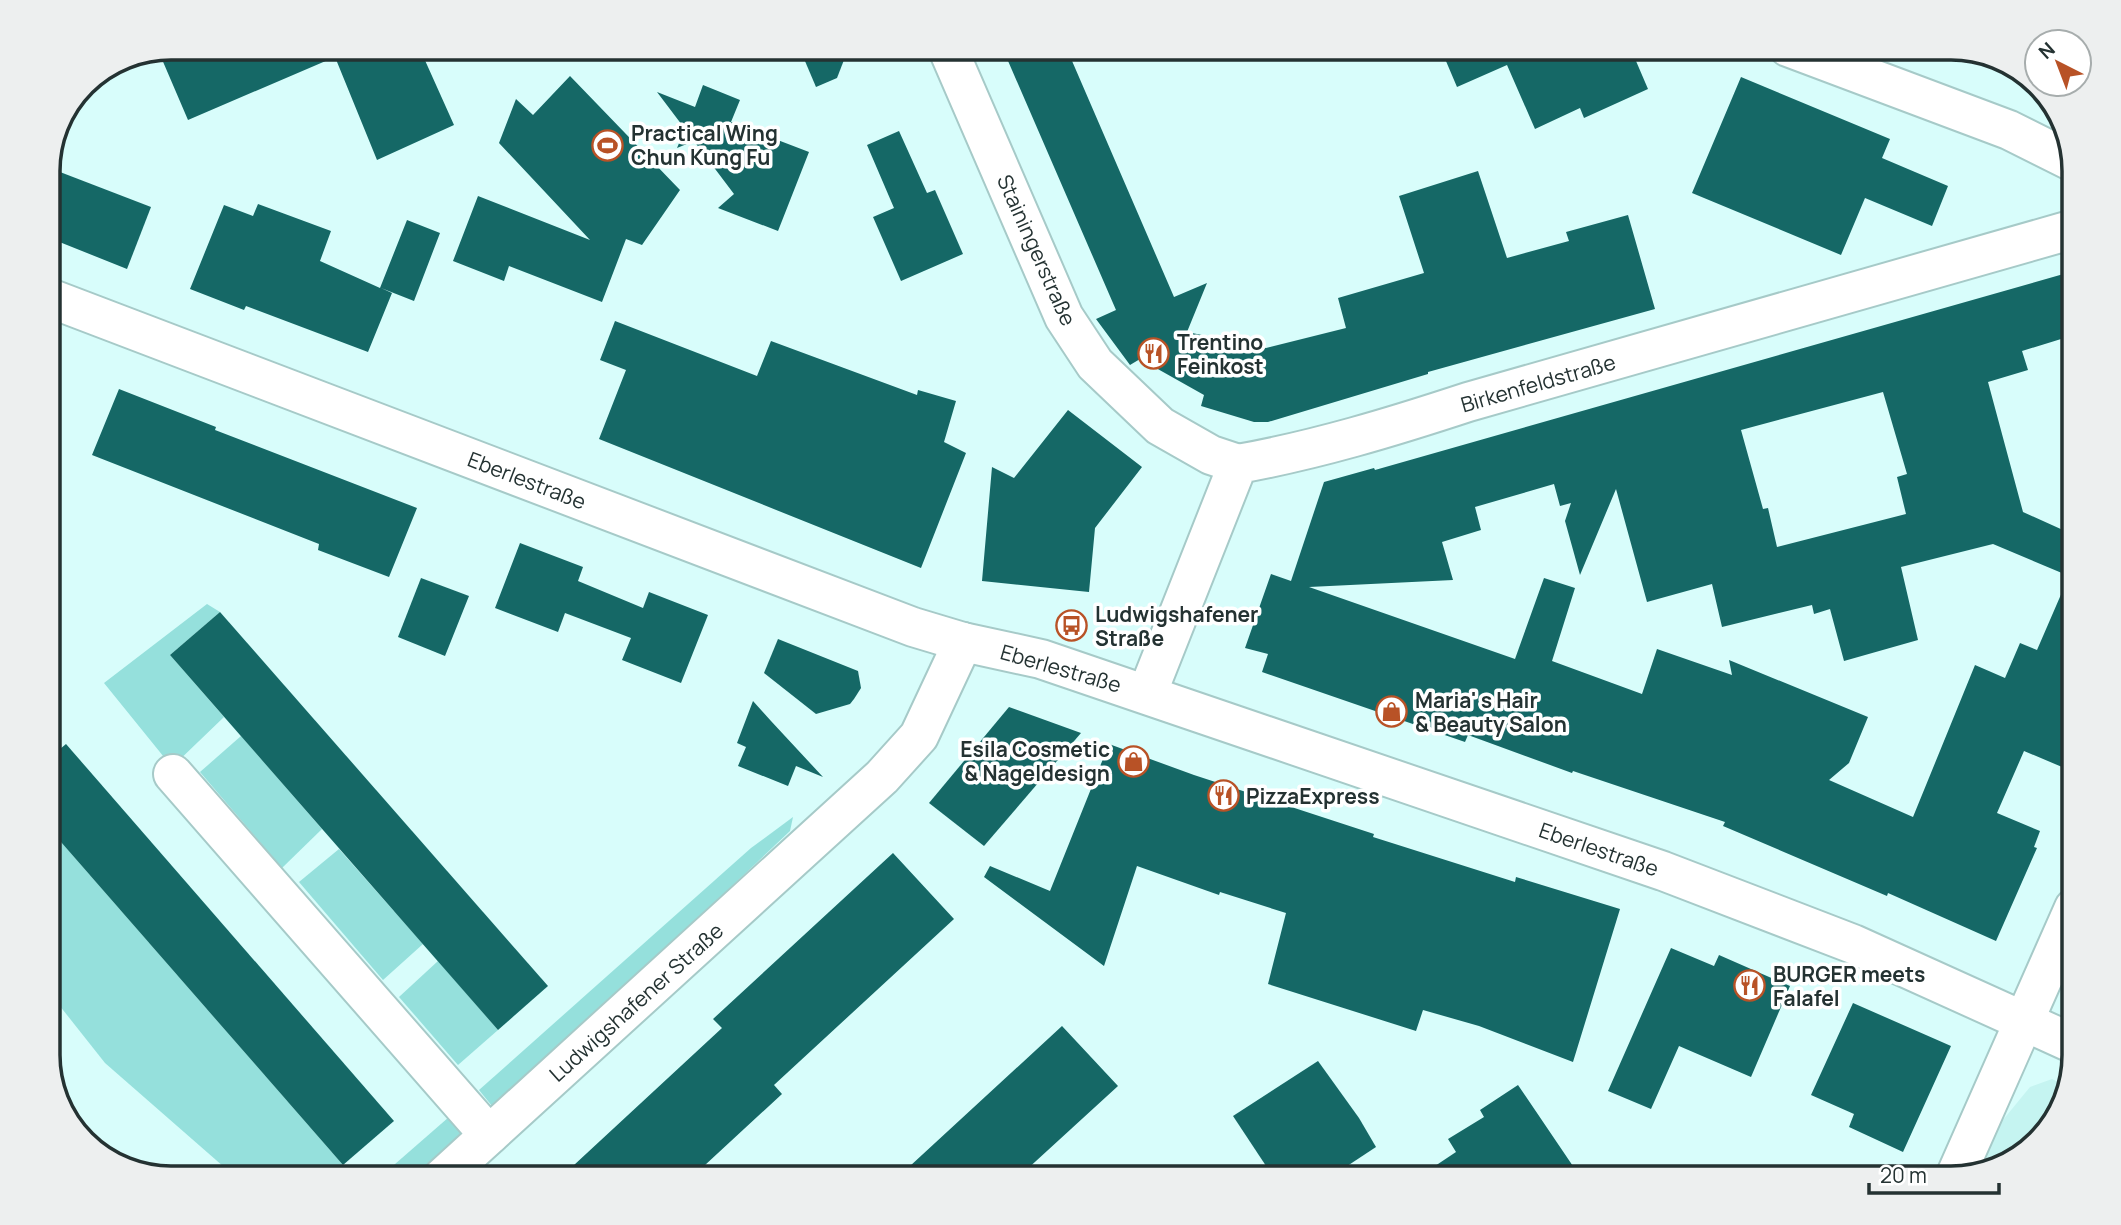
<svg xmlns="http://www.w3.org/2000/svg" width="2121" height="1225" viewBox="0 0 2121 1225" font-family="Manrope,sans-serif">
<rect width="100%" height="100%" fill="#d8fdfb"/>
<path fill="#c5f4f1" d="M 2052,1079 L 2066,1086 L 2057,1116 L 2013,1161 L 1980,1170 L 1998,1126 L 2030,1087 Z"/>
<g fill="#95e0dc">
<path d="M 207,604 L 220,612 L 170,655 L 224,717 L 172,767 L 104,683 Z"/>
<path d="M 241,736 L 322,829 L 282,868 L 200,772 Z"/>
<path d="M 793,817 L 790,831 L 499,1107 L 492,1106 L 479,1090 L 751,848 Z"/>
<path d="M 47,826 L 343,1165 L 329,1178 L 239,1178 L 224,1167 L 105,1063 L 48,991 Z"/>
<path d="M 339,849 L 423,944 L 383,980 L 299,882 Z"/>
<path d="M 438,961 L 498,1030 L 458,1065 L 399,997 Z"/>
<path d="M 449,1117 L 464,1134 L 459,1144 L 420,1178 L 379,1178 Z"/>
</g>
<g fill="#156866" fill-rule="evenodd">
<path d="M 170,47 L 419,47 L 454,125 L 377,160 L 335,57 L 188,120 L 158,50 Z"/>
<path d="M 799,47 L 849,47 L 837,78 L 816,87 Z"/>
<path d="M 1002,47 L 1066,47 L 1174,297 L 1207,283 L 1187,332 L 1266,348 L 1346,328 L 1338,298 L 1424,273 L 1399,196 L 1478,171 L 1507,258 L 1569,241 L 1566,232 L 1628,215 L 1655,309 L 1428,372 L 1428,374 L 1268,422 L 1254,422 L 1201,406 L 1204,395 L 1140,359 L 1130,365 L 1096,319 L 1116,310 Z"/>
<path d="M 1440,47 L 1630,47 L 1648,89 L 1584,118 L 1580,108 L 1535,129 L 1507,65 L 1457,87 Z"/>
<path d="M 570,76 L 680,190 L 642,245 L 626,239 L 602,302 L 509,266 L 504,281 L 453,261 L 478,196 L 590,240 L 499,143 L 516,99 L 533,115 Z"/>
<path d="M 1741,77 L 1890,139 L 1882,158 L 1948,186 L 1932,226 L 1865,198 L 1841,255 L 1692,193 Z"/>
<path d="M 703,85 L 740,100 L 731,122 L 809,152 L 778,231 L 718,208 L 734,194 L 694,141 L 677,148 L 685,129 L 657,92 L 695,107 Z"/>
<path d="M 899,131 L 927,193 L 935,190 L 963,254 L 901,281 L 873,217 L 894,208 L 867,145 Z"/>
<path d="M 47,167 L 151,207 L 127,269 L 47,237 Z"/>
<path d="M 258,204 L 331,231 L 320,261 L 380,288 L 407,220 L 440,233 L 414,301 L 381,288 L 392,293 L 368,352 L 246,306 L 244,310 L 190,289 L 224,205 L 253,216 Z"/>
<path d="M 2074,271 L 2074,335 L 2022,351 L 2028,370 L 1988,382 L 2023,512 L 2074,535 L 2074,772 L 2024,751 L 1997,813 L 2040,831 L 2034,847 L 2037,848 L 1996,941 L 1888,893 L 1887,896 L 1723,826 L 1725,822 L 1573,771 L 1572,773 L 1468,735 L 1465,742 L 1262,672 L 1268,654 L 1245,648 L 1271,574 L 1291,581 L 1324,482 L 1374,468 L 1375,470 ZM 1883,392 L 1907,474 L 1897,477 L 1906,514 L 1777,547 L 1768,508 L 1763,509 L 1741,430 ZM 1554,484 L 1560,506 L 1571,503 L 1565,521 L 1580,575 L 1616,489 L 1647,602 L 1712,584 L 1722,627 L 1812,605 L 1814,614 L 1830,609 L 1844,661 L 1918,640 L 1901,567 L 1993,544 L 2069,576 L 2037,650 L 2020,643 L 2005,678 L 1975,665 L 1913,817 L 1829,780 L 1849,763 L 1868,717 L 1729,660 L 1732,675 L 1657,649 L 1642,694 L 1552,661 L 1575,588 L 1544,578 L 1515,659 L 1309,587 L 1453,580 L 1442,542 L 1481,530 L 1475,507 Z"/>
<path d="M 615,321 L 757,376 L 771,341 L 917,395 L 918,390 L 956,401 L 944,442 L 966,453 L 921,568 L 599,439 L 626,370 L 600,360 Z"/>
<path d="M 119,389 L 216,427 L 215,430 L 417,508 L 389,577 L 318,550 L 319,544 L 92,455 Z"/>
<path d="M 1068,410 L 1142,467 L 1095,528 L 1089,592 L 982,581 L 992,467 L 1014,478 Z"/>
<path d="M 520,543 L 583,567 L 578,581 L 643,608 L 649,592 L 708,615 L 681,683 L 622,660 L 631,638 L 565,613 L 558,632 L 495,608 Z"/>
<path d="M 421,578 L 469,596 L 445,656 L 398,637 Z"/>
<path d="M 220,612 L 548,986 L 498,1030 L 170,655 Z"/>
<path d="M 778,639 L 858,671 L 861,688 L 854,699 L 850,704 L 816,714 L 764,673 Z"/>
<path d="M 753,701 L 771,721 L 823,777 L 796,766 L 788,786 L 738,766 L 746,747 L 737,743 Z"/>
<path d="M 1009,707 L 1081,733 L 984,846 L 929,803 Z"/>
<path d="M 66,744 L 394,1121 L 343,1165 L 47,826 L 47,760 Z"/>
<path d="M 1109,744 L 1194,775 L 1374,834 L 1373,837 L 1515,882 L 1516,877 L 1620,909 L 1573,1062 L 1479,1026 L 1423,1010 L 1416,1031 L 1268,984 L 1286,913 L 1220,892 L 1219,895 L 1137,866 L 1104,966 L 984,877 L 990,866 L 1050,891 Z"/>
<path d="M 893,853 L 954,919 L 774,1085 L 782,1094 L 691,1178 L 560,1178 L 722,1028 L 713,1019 Z"/>
<path d="M 1671,948 L 1714,966 L 1719,955 L 1790,986 L 1751,1077 L 1679,1046 L 1651,1109 L 1608,1091 Z"/>
<path d="M 1853,1003 L 1951,1046 L 1903,1152 L 1849,1127 L 1854,1114 L 1811,1095 Z"/>
<path d="M 1062,1026 L 1118,1086 L 1024,1172 L 1018,1178 L 897,1178 Z"/>
<path d="M 1318,1061 L 1359,1118 L 1376,1147 L 1329,1178 L 1274,1178 L 1233,1116 Z"/>
<path d="M 1518,1085 L 1581,1178 L 1417,1178 L 1456,1152 L 1448,1139 L 1484,1117 L 1480,1110 Z"/>
</g>
<g fill="none" stroke-linecap="round" stroke-linejoin="round">
<defs>
<g id="minor">
<path d="M 947,47 L 1064,317 L 1095,364 L 1160,426 L 1211,455 L 1238,464"/>
<path d="M 1788,47 L 2009,130 L 2073,162"/>
<path d="M 47,297 L 913,627 L 963,642 L 1041,659 L 1663,871 L 1853,944 L 2074,1044"/>
<path d="M 1147,694 L 1238,464 C 1316,450 1392,427 1468,402 L 2074,229"/>
<path d="M 173,774 L 489,1135"/>
<path d="M 1955,1177 L 2074,908"/>
<path d="M 442,1178 L 882,777 L 919,736 L 963,642"/>
</g>
</defs>
<use href="#minor" stroke="#a6cac8" stroke-width="42"/>
<use href="#minor" stroke="#fff" stroke-width="38"/>
</g>
<defs>
<symbol id="stadium-ring" viewBox="-11 -11 22 22"><circle r="9.5" fill="#fff" stroke="#b85226" stroke-width="1.5"/><path d="M0-5a6.5 5 0 1 0 0 10a6.5 5 0 1 0 0-10ZM-3.5-1.8h7v3.6h-7Z" fill="#b85226"/></symbol>
<symbol id="restaurant-ring" viewBox="-11 -11 22 22"><circle r="9.5" fill="#fff" stroke="#b85226" stroke-width="1.5"/><path d="M-5-6h1v4h1v-4h1v4h1v-4h1v5L-1.5 .5V6h-2V.5L-5-1ZM5-6V6H3V1.5H1.5Q1.5-4 5-6Z" fill="#b85226"/></symbol>
<symbol id="bus-ring" viewBox="-11 -11 22 22"><circle r="9.5" fill="#fff" stroke="#b85226" stroke-width="1.5"/><path d="M-5-6H5V4H4V6H2V4H-2V6H-4V4H-5ZM-3.5-4V0h7V-4ZM-3.5 1.2v1.5H-2V1.2ZM2 1.2v1.5H3.5V1.2Z" fill="#b85226"/></symbol>
<symbol id="shop-ring" viewBox="-11 -11 22 22"><circle r="9.5" fill="#fff" stroke="#b85226" stroke-width="1.5"/><path d="M-5-2.5h2.3a2.7 3.5 0 0 1 5.4 0H5L5.5 6h-11ZM-1.5-2.5h3a1.5 2.3 0 0 0-3 0Z" fill="#b85226"/></symbol>
</defs>
<g fill-rule="evenodd">
<use href="#stadium-ring" x="590" y="128" width="35" height="35"/>
<use href="#restaurant-ring" x="1136" y="336" width="35" height="35"/>
<use href="#bus-ring" x="1054" y="608" width="35" height="35"/>
<use href="#shop-ring" x="1374" y="694" width="35" height="35"/>
<use href="#shop-ring" x="1116" y="744" width="35" height="35"/>
<use href="#restaurant-ring" x="1206" y="778" width="35" height="35"/>
<use href="#restaurant-ring" x="1732" y="968" width="35" height="35"/>
</g>
<g text-anchor="middle" dominant-baseline="central" stroke-width="7" stroke-linejoin="round" paint-order="stroke">
<g font-size="21" font-weight="bold" fill="#243232" stroke="#fff" text-anchor="start">
<text x="631" y="133">Practical Wing<tspan x="631" dy="24">Chun Kung Fu</tspan></text>
<text x="1177" y="342">Trentino<tspan x="1177" dy="24">Feinkost</tspan></text>
<text x="1095" y="614">Ludwigshafener<tspan x="1095" dy="24">Straße</tspan></text>
<text x="1415" y="700">Maria' s Hair<tspan x="1415" dy="24">&amp; Beauty Salon</tspan></text>
<text x="1110" y="749" text-anchor="end">Esila Cosmetic<tspan x="1110" dy="24">&amp; Nageldesign</tspan></text>
<text x="1246" y="796">PizzaExpress</text>
<text x="1773" y="974">BURGER meets<tspan x="1773" dy="24">Falafel</tspan></text>
</g>
<g font-size="21" fill="#243232" stroke="#fff">
<text transform="translate(1037 250) rotate(66)">Stainingerstraße</text>
<text transform="translate(1538 383) rotate(-16)">Birkenfeldstraße</text>
<text transform="translate(527 480) rotate(21)">Eberlestraße</text>
<text transform="translate(1061 668) rotate(16)">Eberlestraße</text>
<text transform="translate(1599 849) rotate(19)">Eberlestraße</text>
<text transform="translate(636 1002) rotate(-42)">Ludwigshafener Straße</text>
</g>
</g>
<path d="M0 0H2121V1225H0ZM171 60H1951A111 111 0 0 1 2062 171V1055A111 111 0 0 1 1951 1166H171A111 111 0 0 1 60 1055V171A111 111 0 0 1 171 60Z" fill="#edefef" fill-rule="evenodd"/>
<path fill="none" stroke="#243232" stroke-width="3.5" d="M171 60H1951A111 111 0 0 1 2062 171V1055A111 111 0 0 1 1951 1166H171A111 111 0 0 1 60 1055V171A111 111 0 0 1 171 60Z"/>
<g transform="translate(2058 63) rotate(318)"><circle r="33" fill="#ffffff" stroke="#a7adad" stroke-width="2"/>
<path d="M0-5L12 26L0 18L-12 26Z" fill="#b85226"/>
<text y="-10" font-size="19" font-weight="bold" text-anchor="middle" fill="#243232">N</text>
</g>
<path d="M1869 1183v10h130v-10" fill="none" stroke="#243232" stroke-width="3.5"/>
<text x="1880" y="1183" font-size="21" fill="#243232" stroke="#ffffff" stroke-width="5" paint-order="stroke">20 m</text>
</svg>
